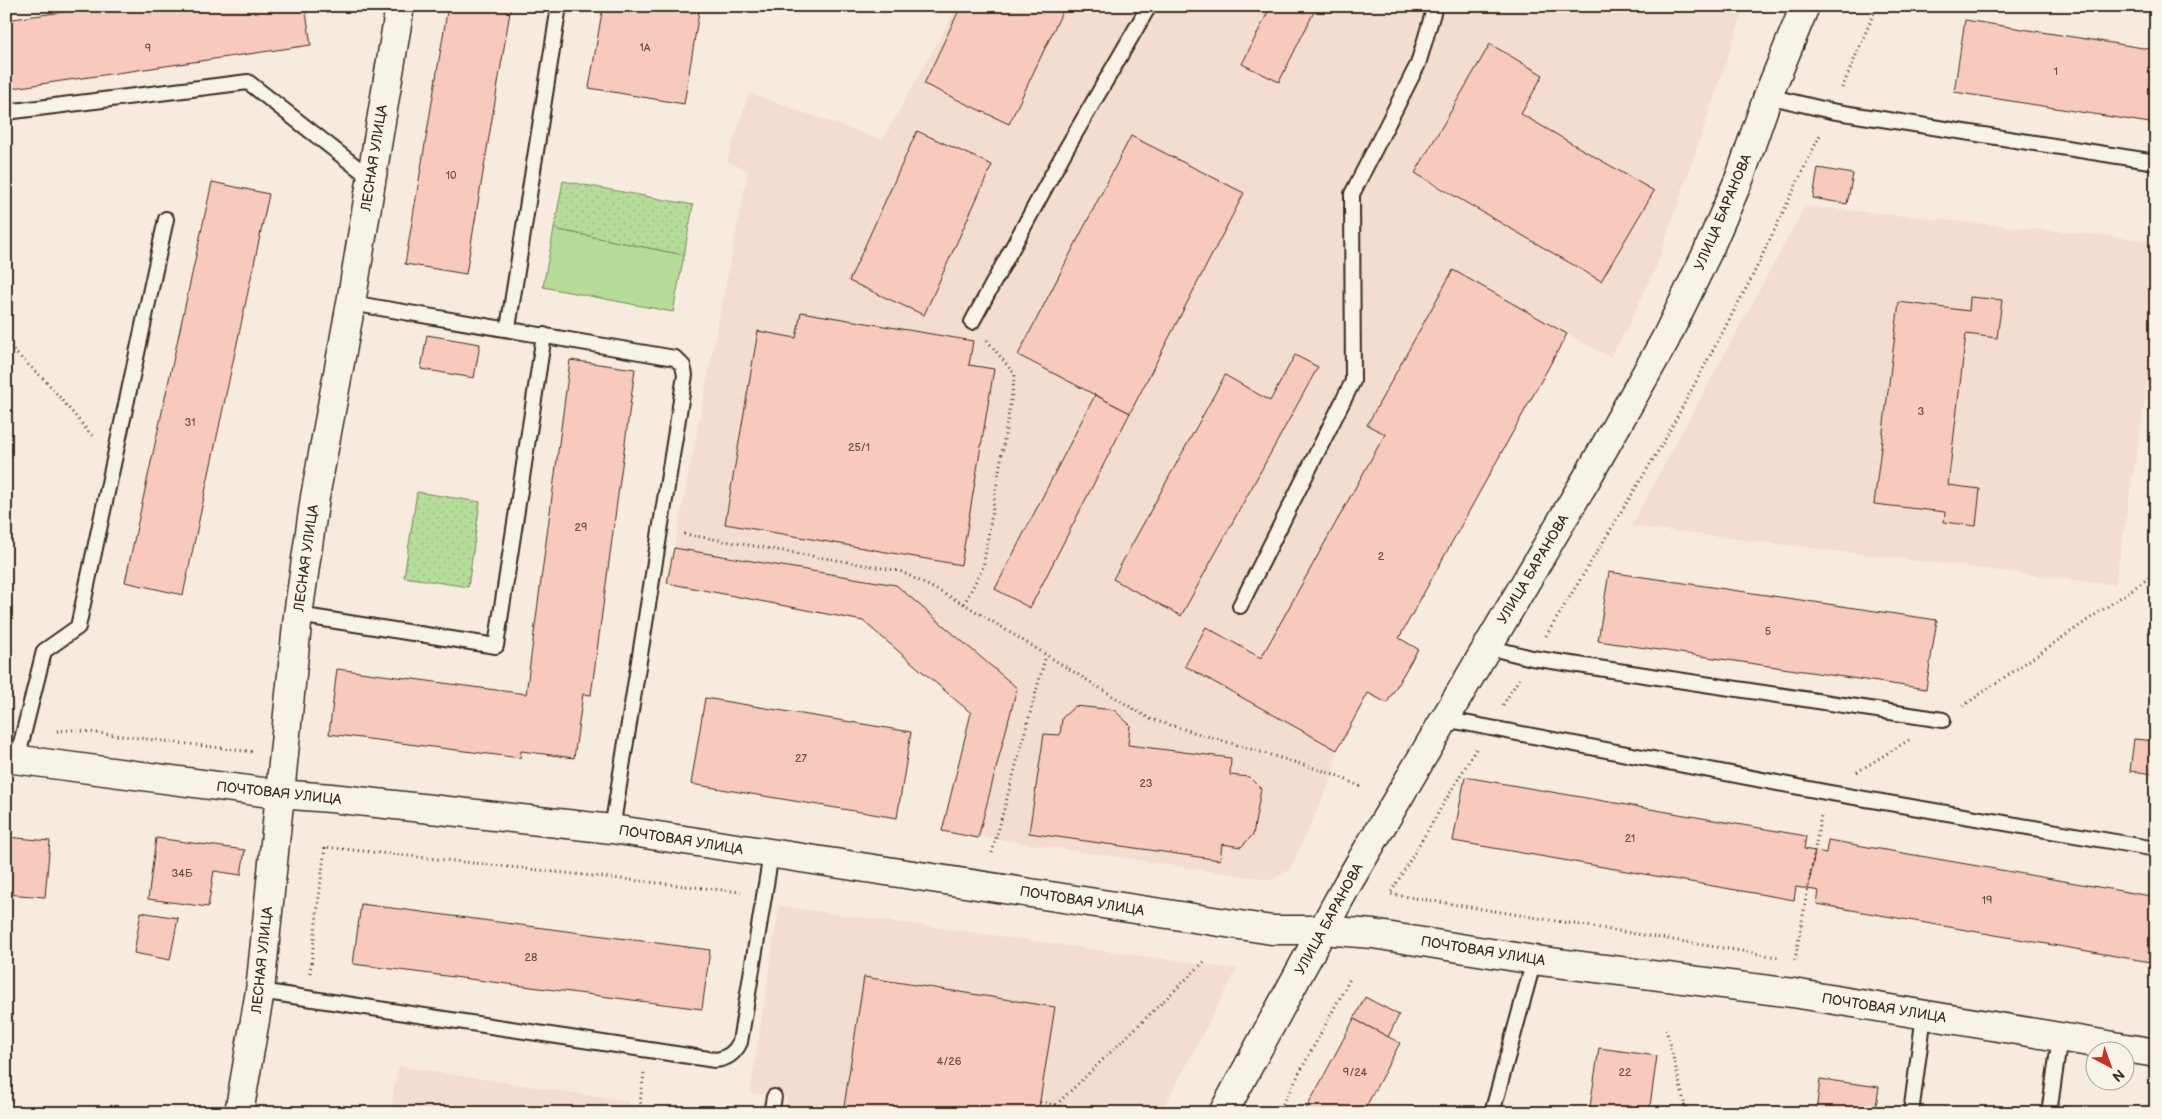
<svg xmlns="http://www.w3.org/2000/svg" width="2162" height="1119" viewBox="0 0 2162 1119" font-family="'Balsamiq Sans',sans-serif">
<defs>
<pattern id="park-dots" width="8" height="8" patternUnits="userSpaceOnUse" patternTransform="scale(1.25)"><rect width="8" height="8" fill="#b5dd99"/><path d="M2 2h.1M6 6h.1" fill="none" stroke="#9dbe83" stroke-width="1.8" stroke-linecap="round"/></pattern>
</defs>
<rect width="100%" height="100%" fill="#f7ebdf"/>
<filter id="ink" filterUnits="userSpaceOnUse"><feTurbulence type="fractalNoise" baseFrequency=".02" numOctaves="2"/><feDisplacementMap in="SourceGraphic" scale="10" xChannelSelector="R" yChannelSelector="G"/><feConvolveMatrix kernelMatrix="1 2 1 2 8 2 1 2 1" color-interpolation-filters="sRGB"/></filter>
<g filter="url(#ink)">
<g fill="#f3ddd1">
<path d="M 958,6 L 1744,6 L 1739,24 L 1657,265 L 1627,329 L 1610,357 L 1567,334 L 1399,638 L 1418,649 L 1387,703 L 1368,693 L 1337,750 L 1334,774 L 1289,871 L 1271,880 L 942,831 L 971,713 L 863,621 L 667,583 L 748,171 L 727,161 L 749,93 L 882,140 Z"/>
<path d="M 1805,206 L 2156,241 L 2156,333 L 2115,585 L 1631,526 Z"/>
<path d="M 779,906 L 1202,964 L 1237,969 L 1161,1113 L 785,1113 L 787,1098 L 750,1093 Z"/>
<path d="M 398,1066 L 627,1101 L 632,1113 L 390,1113 Z"/>
</g>
<path fill="#b5dd99" stroke="#78845c" d="M 554,229 L 684,255 L 673,312 L 543,287 Z"/>
<g fill="url(#park-dots)" stroke="#78845c">
<path d="M 563,181 L 693,205 L 684,255 L 554,229 Z"/>
<path d="M 417,492 L 480,502 L 468,587 L 404,577 Z"/>
</g>
<g fill="#f8cabd" stroke="#3b2a1e">
<path d="M 105,6 L 305,6 L 311,45 L 6,89 L 6,20 Z"/>
<path d="M 448,6 L 511,6 L 466,274 L 405,264 Z"/>
<path d="M 603,6 L 700,6 L 684,104 L 589,88 Z"/>
<path d="M 961,6 L 1065,6 L 1009,124 L 924,84 Z"/>
<path d="M 1271,6 L 1317,6 L 1279,82 L 1242,64 Z"/>
<path d="M 1965,20 L 2156,50 L 2156,124 L 1954,92 Z"/>
<path d="M 1490,44 L 1543,75 L 1521,114 L 1654,191 L 1601,281 L 1415,173 Z"/>
<path d="M 917,131 L 992,165 L 924,315 L 849,281 Z"/>
<path d="M 1131,136 L 1244,193 L 1130,413 L 1018,355 Z"/>
<path d="M 1818,168 L 1853,174 L 1847,204 L 1813,198 Z"/>
<path d="M 212,182 L 269,194 L 183,595 L 125,582 Z"/>
<path d="M 1453,270 L 1567,334 L 1399,638 L 1418,649 L 1387,703 L 1368,693 L 1337,750 L 1185,666 L 1206,627 L 1261,658 L 1385,434 L 1367,425 Z"/>
<path d="M 1970,297 L 2002,300 L 1997,338 L 1966,334 L 1948,485 L 1980,489 L 1976,526 L 1944,522 L 1945,512 L 1874,504 L 1899,302 L 1969,311 Z"/>
<path d="M 801,312 L 973,341 L 969,365 L 994,369 L 961,565 L 725,524 L 758,331 L 796,338 Z"/>
<path d="M 427,335 L 480,344 L 474,378 L 421,369 Z"/>
<path d="M 1295,355 L 1318,367 L 1181,616 L 1113,579 L 1225,375 L 1270,401 Z"/>
<path d="M 570,360 L 635,369 L 591,695 L 583,694 L 574,758 L 521,751 L 520,758 L 329,734 L 337,669 L 526,694 Z"/>
<path d="M 1095,395 L 1130,413 L 1030,608 L 995,589 Z"/>
<path d="M 674,548 L 896,585 L 1017,688 L 978,838 L 942,831 L 971,713 L 863,621 L 667,583 Z"/>
<path d="M 1609,572 L 1937,620 L 1926,689 L 1598,641 Z"/>
<path d="M 2153,604 L 2156,605 L 2156,633 L 2148,632 Z"/>
<path d="M 705,698 L 911,732 L 897,818 L 691,784 Z"/>
<path d="M 1075,706 L 1114,710 L 1130,725 L 1128,745 L 1231,758 L 1230,775 L 1249,777 L 1261,789 L 1253,835 L 1241,847 L 1222,844 L 1220,860 L 1029,833 L 1044,734 L 1060,735 L 1062,718 Z"/>
<path d="M 2134,739 L 2156,741 L 2156,774 L 2130,771 Z"/>
<path d="M 1465,777 L 1806,836 L 1804,849 L 1815,851 L 1808,889 L 1796,887 L 1794,900 L 1453,841 Z"/>
<path d="M 6,837 L 50,841 L 45,897 L 6,894 Z"/>
<path d="M 156,838 L 245,850 L 241,875 L 214,871 L 208,907 L 148,899 Z"/>
<path d="M 1828,840 L 2156,897 L 2156,963 L 1817,904 L 1819,891 L 1808,889 L 1815,851 L 1826,853 Z"/>
<path d="M 361,904 L 710,950 L 702,1009 L 353,964 Z"/>
<path d="M 141,912 L 178,918 L 170,960 L 134,953 Z"/>
<path d="M 864,977 L 1055,1007 L 1038,1113 L 843,1113 Z"/>
<path d="M 1365,997 L 1399,1015 L 1388,1037 L 1354,1019 Z"/>
<path d="M 1354,1019 L 1400,1043 L 1369,1101 L 1362,1113 L 1304,1113 Z"/>
<path d="M 1599,1048 L 1657,1056 L 1649,1113 L 1589,1113 Z"/>
<path d="M 1820,1079 L 1879,1087 L 1875,1113 L 1816,1113 Z"/>
<path d="M 2060,1106 L 2104,1113 L 2059,1113 Z"/>
</g>
<g fill="none" stroke-linecap="round" stroke-linejoin="round">
<defs>
<g id="lane">
<path d="M 1768,96 L 1831,111 L 2156,162"/>
<path d="M 6,112 L 248,82 L 359,169 L 372,172"/>
<path d="M 351,303 L 675,358 L 683,366 L 685,375 L 612,829"/>
<path d="M 972,322 L 1065,151 L 1149,6"/>
<path d="M 508,328 L 559,6"/>
<path d="M 1240,606 L 1353,381 L 1352,194 L 1418,64 L 1435,6"/>
<path d="M 298,615 L 496,646 L 544,335"/>
<path d="M 1487,647 L 1532,658 L 1943,720"/>
<path d="M 1444,719 L 1825,792 L 2156,849"/>
<path d="M 17,759 L 44,651 L 78,627 L 166,219"/>
<path d="M 260,991 L 715,1060 C 727,1059 735,1053 740,1042 L 771,854"/>
<path d="M 771,1113 L 774,1097"/>
<path d="M 1492,1113 L 1534,960"/>
<path d="M 1911,1113 L 1924,1015"/>
<path d="M 2049,1113 L 2060,1037"/>
</g>
<g id="street">
<path d="M 6,758 L 278,794 L 331,798 L 612,829 L 1272,930 L 1322,930 L 1373,934 L 1534,960 L 1793,993 L 2156,1053"/>
<path d="M 239,1113 L 260,991 L 298,615 L 315,497 L 351,303 L 400,6"/>
</g>
<path id="secondary" d="M 1223,1113 L 1348,883 L 1587,478 L 1665,340 L 1708,251 L 1740,177 L 1768,96 L 1805,6"/>
</defs>
<use href="#lane" stroke="#3b2a1e" stroke-width="18"/>
<use href="#street" stroke="#3b2a1e" stroke-width="31"/>
<use href="#secondary" stroke="#3b2a1e" stroke-width="31"/>
<g stroke="#3b2a1e" stroke-width="3" stroke-dasharray="1 4" stroke-linecap="butt">
<path d="M 2115,6 L 2156,12"/>
<path d="M 1842,88 L 1877,6"/>
<path d="M 6,344 L 46,381 L 93,437"/>
<path d="M 684,534 L 900,571 L 964,604 L 1150,719 L 1334,774 L 1361,787"/>
<path d="M 964,604 L 983,567 L 1015,375 L 986,339"/>
<path d="M 1546,636 L 1663,443 L 1750,281 L 1821,133"/>
<path d="M 1503,705 L 1519,679"/>
<path d="M 1963,706 L 2156,573"/>
<path d="M 57,731 L 73,730 L 254,752"/>
<path d="M 1476,749 L 1390,894 L 1778,957"/>
<path d="M 1857,772 L 1909,740"/>
<path d="M 992,853 L 1046,655"/>
<path d="M 1795,960 L 1821,815"/>
<path d="M 310,973 L 325,847 L 741,892"/>
<path d="M 1666,1029 L 1687,1113"/>
<path d="M 644,1073 L 640,1102 L 646,1113"/>
<path d="M 1040,1102 L 1094,1113"/>
<path d="M 1056,1105 L 1206,960"/>
<path d="M 1278,1113 L 1351,977"/>
</g>
<use href="#lane" stroke="#f7f3e8" stroke-width="14"/>
<use href="#street" stroke="#f7f3e8" stroke-width="28"/>
<use href="#secondary" stroke="#f7f3e8" stroke-width="28"/>
</g>
</g>
<g text-anchor="middle" dominant-baseline="central" stroke-width="4.5" stroke-linejoin="round" paint-order="stroke">
<g font-size="11" fill="#6a5246">
<text x="645" y="47">1А</text>
<text x="148" y="48">9</text>
<text x="2056" y="71">1</text>
<text x="451" y="175">10</text>
<text x="1921" y="411">3</text>
<text x="190" y="422">31</text>
<text x="859" y="447">25/1</text>
<text x="581" y="527">29</text>
<text x="1381" y="556">2</text>
<text x="1768" y="631">5</text>
<text x="801" y="758">27</text>
<text x="1146" y="783">23</text>
<text x="1630" y="838">21</text>
<text x="182" y="873">34Б</text>
<text x="1987" y="900">19</text>
<text x="531" y="957">28</text>
<text x="949" y="1061">4/26</text>
<text x="1355" y="1072">9/24</text>
<text x="1625" y="1072">22</text>
</g>
<g font-size="14" fill="#3b2a1e" stroke="#f7f3e8">
<text transform="translate(374 158) rotate(-81)">ЛЕСНАЯ УЛИЦА</text>
<text transform="translate(1723 212) rotate(-67)">УЛИЦА БАРАНОВА</text>
<text transform="translate(306 558) rotate(-82)">ЛЕСНАЯ УЛИЦА</text>
<text transform="translate(1533 569) rotate(-59)">УЛИЦА БАРАНОВА</text>
<text transform="translate(279 793) rotate(6)">ПОЧТОВАЯ УЛИЦА</text>
<text transform="translate(681 840) rotate(9)">ПОЧТОВАЯ УЛИЦА</text>
<text transform="translate(1082 901) rotate(9)">ПОЧТОВАЯ УЛИЦА</text>
<text transform="translate(1329 919) rotate(-61)">УЛИЦА БАРАНОВА</text>
<text transform="translate(1483 951) rotate(9)">ПОЧТОВАЯ УЛИЦА</text>
<text transform="translate(262 960) rotate(-84)">ЛЕСНАЯ УЛИЦА</text>
<text transform="translate(1884 1008) rotate(9)">ПОЧТОВАЯ УЛИЦА</text>
</g>
</g>
<rect width="2162" height="1119" fill="none" stroke="#f7f3e8" stroke-width="25"/>
<rect x="12" y="12" width="2137" height="1094" fill="none" stroke="#3b2a1e" stroke-width="2" filter="url(#ink)"/>
<g transform="translate(2110 1066) rotate(139)"><circle r="24" fill="#f7f3e8" stroke="#aca397"/>
<path d="M0-4L9 19L0 12L-9 19Z" fill="#c8321e"/>
<text y="-8" font-size="14" font-weight="bold" text-anchor="middle" fill="#3b2a1e">N</text>
</g>
</svg>
